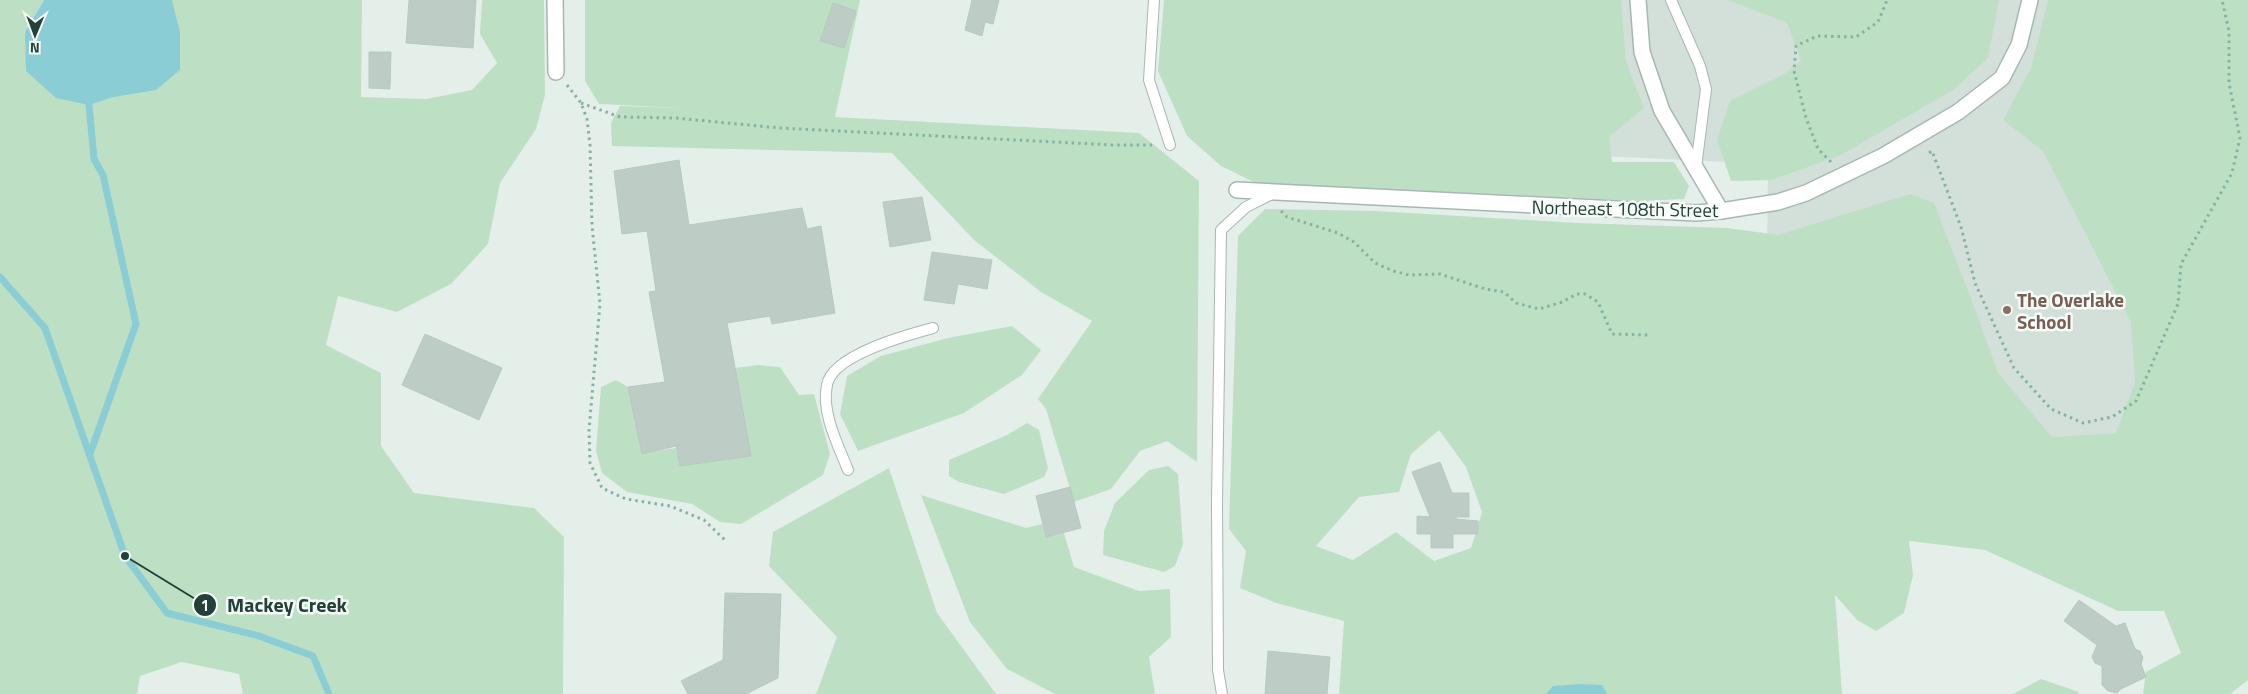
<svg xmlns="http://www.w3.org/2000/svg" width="2248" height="694" viewBox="0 0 2248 694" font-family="'Titillium Web',sans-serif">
<rect width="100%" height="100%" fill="#e5efea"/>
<path fill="#d3dfd9" d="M 1207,0 L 2248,0 L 2248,476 L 1765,456 L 1768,164 L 1328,143 Z"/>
<g fill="#bde0c5" fill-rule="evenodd">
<path d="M 0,0 L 44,0 L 25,32 L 89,105 L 114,97 L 180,31 L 172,0 L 362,0 L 361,97 L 426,99 L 472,90 L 497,63 L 480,34 L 482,0 L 544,0 L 545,95 L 536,129 L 500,183 L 488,244 L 451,284 L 397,312 L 338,296 L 326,345 L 381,373 L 381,446 L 414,493 L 534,508 L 564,537 L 563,694 L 243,694 L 239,674 L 182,662 L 140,676 L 137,694 L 0,694 Z"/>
<path d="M 585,0 L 860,0 L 835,117 L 1139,133 L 1199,181 L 1197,462 L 1167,441 L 1140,451 L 1111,489 L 1074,502 L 1046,409 L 1038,399 L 1092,321 L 1041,292 L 974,240 L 892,153 L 612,146 L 611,123 L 620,106 L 680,108 L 599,104 L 585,81 Z"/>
<path d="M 1164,0 L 1621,0 L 1626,61 L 1644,108 L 1609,137 L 1612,162 L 1674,162 L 1689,186 L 1684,199 L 1641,201 L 1256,183 L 1221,166 L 1187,136 L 1158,71 Z"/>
<path d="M 1728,0 L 1999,0 L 1988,58 L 1953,90 L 1841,155 L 1772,180 L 1731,181 L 1717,140 L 1730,101 L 1781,76 L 1801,61 L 1787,23 Z"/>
<path d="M 2048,0 L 2248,0 L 2248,680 L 2230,694 L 2143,694 L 2146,672 L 2181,653 L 2164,611 L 2118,611 L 1985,550 L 1909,541 L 1913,575 L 1904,613 L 1876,631 L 1857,620 L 1835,595 L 1842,694 L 1339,694 L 1344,621 L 1276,603 L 1240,588 L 1246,551 L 1229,529 L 1238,236 L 1265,209 L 1376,211 L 1578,223 L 1728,228 L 1778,235 L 1910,194 L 1934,203 L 1975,309 L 1998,373 L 2052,437 L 2116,433 L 2135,382 L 2131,322 L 2043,151 L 2003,120 L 2031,68 ZM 1439,430 L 1466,467 L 1482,512 L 1471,548 L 1434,561 L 1396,532 L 1353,560 L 1316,546 L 1359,497 L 1399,492 L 1411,454 Z"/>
<path d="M 1012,326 L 1041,350 L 1022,375 L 964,413 L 858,451 L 840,414 L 847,376 L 881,356 L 948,338 Z"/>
<path d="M 757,365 L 780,367 L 799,395 L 814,394 L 830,454 L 823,475 L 741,524 L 720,522 L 692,504 L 627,492 L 602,473 L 596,451 L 601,387 L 616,380 L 628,387 L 642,453 L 676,448 L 680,466 L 750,456 L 735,368 Z"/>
<path d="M 1027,423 L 1039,430 L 1048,468 L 1044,477 L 1004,494 L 959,482 L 949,476 L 949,460 L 1007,435 Z"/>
<path d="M 1168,466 L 1178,474 L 1183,544 L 1175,566 L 1164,572 L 1103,555 L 1104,531 L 1115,503 L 1149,470 Z"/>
<path d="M 889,468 L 937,613 L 996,694 L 815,694 L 817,692 L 837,637 L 769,566 L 773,532 Z"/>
<path d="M 921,495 L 1026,528 L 1042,524 L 1046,537 L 1064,533 L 1074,567 L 1139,591 L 1170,589 L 1171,637 L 1149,657 L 1155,694 L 1055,694 L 1007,669 L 970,622 Z"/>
<path d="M 2041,679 L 2079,692 L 2078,694 L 2013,694 Z"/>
</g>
<g fill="#8bcdd5">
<path d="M 44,0 L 172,0 L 180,31 L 180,70 L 156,90 L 114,97 L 89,105 L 56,98 L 26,71 L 25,32 Z"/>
<path d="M 1580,684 L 1602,685 L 1607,694 L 1546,694 L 1553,686 Z"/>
</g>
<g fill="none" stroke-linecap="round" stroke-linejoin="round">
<g stroke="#8bcdd5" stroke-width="7">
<path d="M 89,105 L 94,159 L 103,175 L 136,324 L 90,454"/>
<path d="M 0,277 L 45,328 L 125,556 L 167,613 L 259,636 L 313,656 L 329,694"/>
</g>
</g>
<g fill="#bdcdc5" stroke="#b7c9c0">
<path d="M 409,0 L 476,0 L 473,48 L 406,43 Z"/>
<path d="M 972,0 L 999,0 L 993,24 L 985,22 L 982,36 L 965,30 Z"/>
<path d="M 833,3 L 856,11 L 844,48 L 820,41 Z"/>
<path d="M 369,52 L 391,52 L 390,89 L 369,88 Z"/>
<path d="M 679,160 L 689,225 L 802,208 L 807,229 L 821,226 L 835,313 L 772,324 L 770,316 L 727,323 L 751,456 L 680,466 L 676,446 L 642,454 L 628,387 L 665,382 L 649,292 L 656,291 L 647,231 L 622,234 L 614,171 Z"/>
<path d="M 922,197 L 931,240 L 890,247 L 883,202 Z"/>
<path d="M 932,252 L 992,260 L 987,289 L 958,284 L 954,304 L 924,300 Z"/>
<path d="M 425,334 L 502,368 L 479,420 L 402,385 Z"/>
<path d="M 1440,462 L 1452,493 L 1469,493 L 1469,517 L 1456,517 L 1456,519 L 1478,521 L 1478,534 L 1453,534 L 1453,548 L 1431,548 L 1431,534 L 1417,534 L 1417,516 L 1430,517 L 1412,472 Z"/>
<path d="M 1070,487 L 1081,528 L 1046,537 L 1036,496 Z"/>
<path d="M 725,593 L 781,594 L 778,678 L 746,694 L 688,694 L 681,681 L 723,660 Z"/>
<path d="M 2079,600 L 2116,626 L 2125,623 L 2135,649 L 2140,651 L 2143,658 L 2141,664 L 2146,677 L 2121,689 L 2117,693 L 2108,691 L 2102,685 L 2102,666 L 2095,663 L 2092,657 L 2097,645 L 2064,621 Z"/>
<path d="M 1268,651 L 1330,657 L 1327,694 L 1265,694 Z"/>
</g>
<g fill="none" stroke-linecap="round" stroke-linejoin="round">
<defs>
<g id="service">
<path d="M 1154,0 L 1149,80 L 1170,145"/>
<path d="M 1671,0 L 1700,66 L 1706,89 L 1696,167"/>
<path d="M 848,470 C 838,445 821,412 827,385 C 832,355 907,335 933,328"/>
<path d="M 1222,694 L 1218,670 L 1217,503 L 1221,230 L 1246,207 L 1272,194"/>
</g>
<g id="minor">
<path d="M 555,0 L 556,72"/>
<path d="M 1638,0 L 1642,52 L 1662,111 L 1721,211"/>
<path d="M 1237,190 L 1696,213 L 1721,211 L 1778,202 L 1806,193 L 1883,156 L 1958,112 L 2002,78 L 2019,45 L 2030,0"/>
</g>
</defs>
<use href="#service" stroke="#a7b7b1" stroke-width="12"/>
<use href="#minor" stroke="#a7b7b1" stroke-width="18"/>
<g stroke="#84b3a2" stroke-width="3" stroke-dasharray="2.5 4" stroke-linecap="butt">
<path d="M 567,85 L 581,103 L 587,119 L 590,145 L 592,226 L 600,304 L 589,430 L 590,463 L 602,488 L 626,499 L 670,506 L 704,520 L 727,542"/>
<path d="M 581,103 L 620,117 L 675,118 L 780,128 L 1113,145 L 1154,145"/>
<path d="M 1929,153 L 1932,151 L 1961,227 L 1975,283 L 2014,368 L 2051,409 L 2083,423 L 2112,417 L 2136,401 L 2178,304 L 2181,264 L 2232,173 L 2240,138 L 2229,83 L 2229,31 L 2222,0"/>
<path d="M 1831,162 L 1818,149 L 1806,118 L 1794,71 L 1796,46 L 1817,36 L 1856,37 L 1878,22 L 1887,0"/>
<path d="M 1281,211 L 1287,217 L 1338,233 L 1354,242 L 1375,263 L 1393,271 L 1409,275 L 1440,274 L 1485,289 L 1504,292 L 1516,303 L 1539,309 L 1562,302 L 1577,294 L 1585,294 L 1598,302 L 1612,334 L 1648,335"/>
</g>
<use href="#service" stroke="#fff" stroke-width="10"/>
<use href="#minor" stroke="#fff" stroke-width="15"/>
</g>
<circle fill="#8d6e63" stroke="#f6fbf8" stroke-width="2" cx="2007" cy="310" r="5"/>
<g text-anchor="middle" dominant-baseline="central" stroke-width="5" stroke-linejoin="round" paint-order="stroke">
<g font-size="19" fill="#234138" stroke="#f6fbf8">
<text transform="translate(1625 208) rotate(1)">Northeast 108th Street</text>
</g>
<g font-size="19" font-weight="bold" fill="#785e54" stroke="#f6fbf8" text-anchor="start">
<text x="2017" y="299">The Overlake<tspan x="2017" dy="22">School</tspan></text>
</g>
</g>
<path fill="none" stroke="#234138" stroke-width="2" d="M125 556L205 605"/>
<g fill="#234138" stroke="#f6fbf8" stroke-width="2">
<circle cx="125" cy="556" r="5"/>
<circle cx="205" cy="605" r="12"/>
</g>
<g font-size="15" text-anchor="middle" font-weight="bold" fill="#fff">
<text x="205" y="611">1</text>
</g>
<g font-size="20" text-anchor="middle" font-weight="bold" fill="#234138" stroke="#f6fbf8" stroke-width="5" stroke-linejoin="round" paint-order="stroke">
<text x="287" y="612">Mackey Creek</text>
</g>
<g transform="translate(35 35) rotate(181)" stroke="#f6fbf8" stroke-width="4" paint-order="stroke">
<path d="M0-4L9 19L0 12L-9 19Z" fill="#234138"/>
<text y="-8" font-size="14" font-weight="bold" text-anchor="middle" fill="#234138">N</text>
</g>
</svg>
